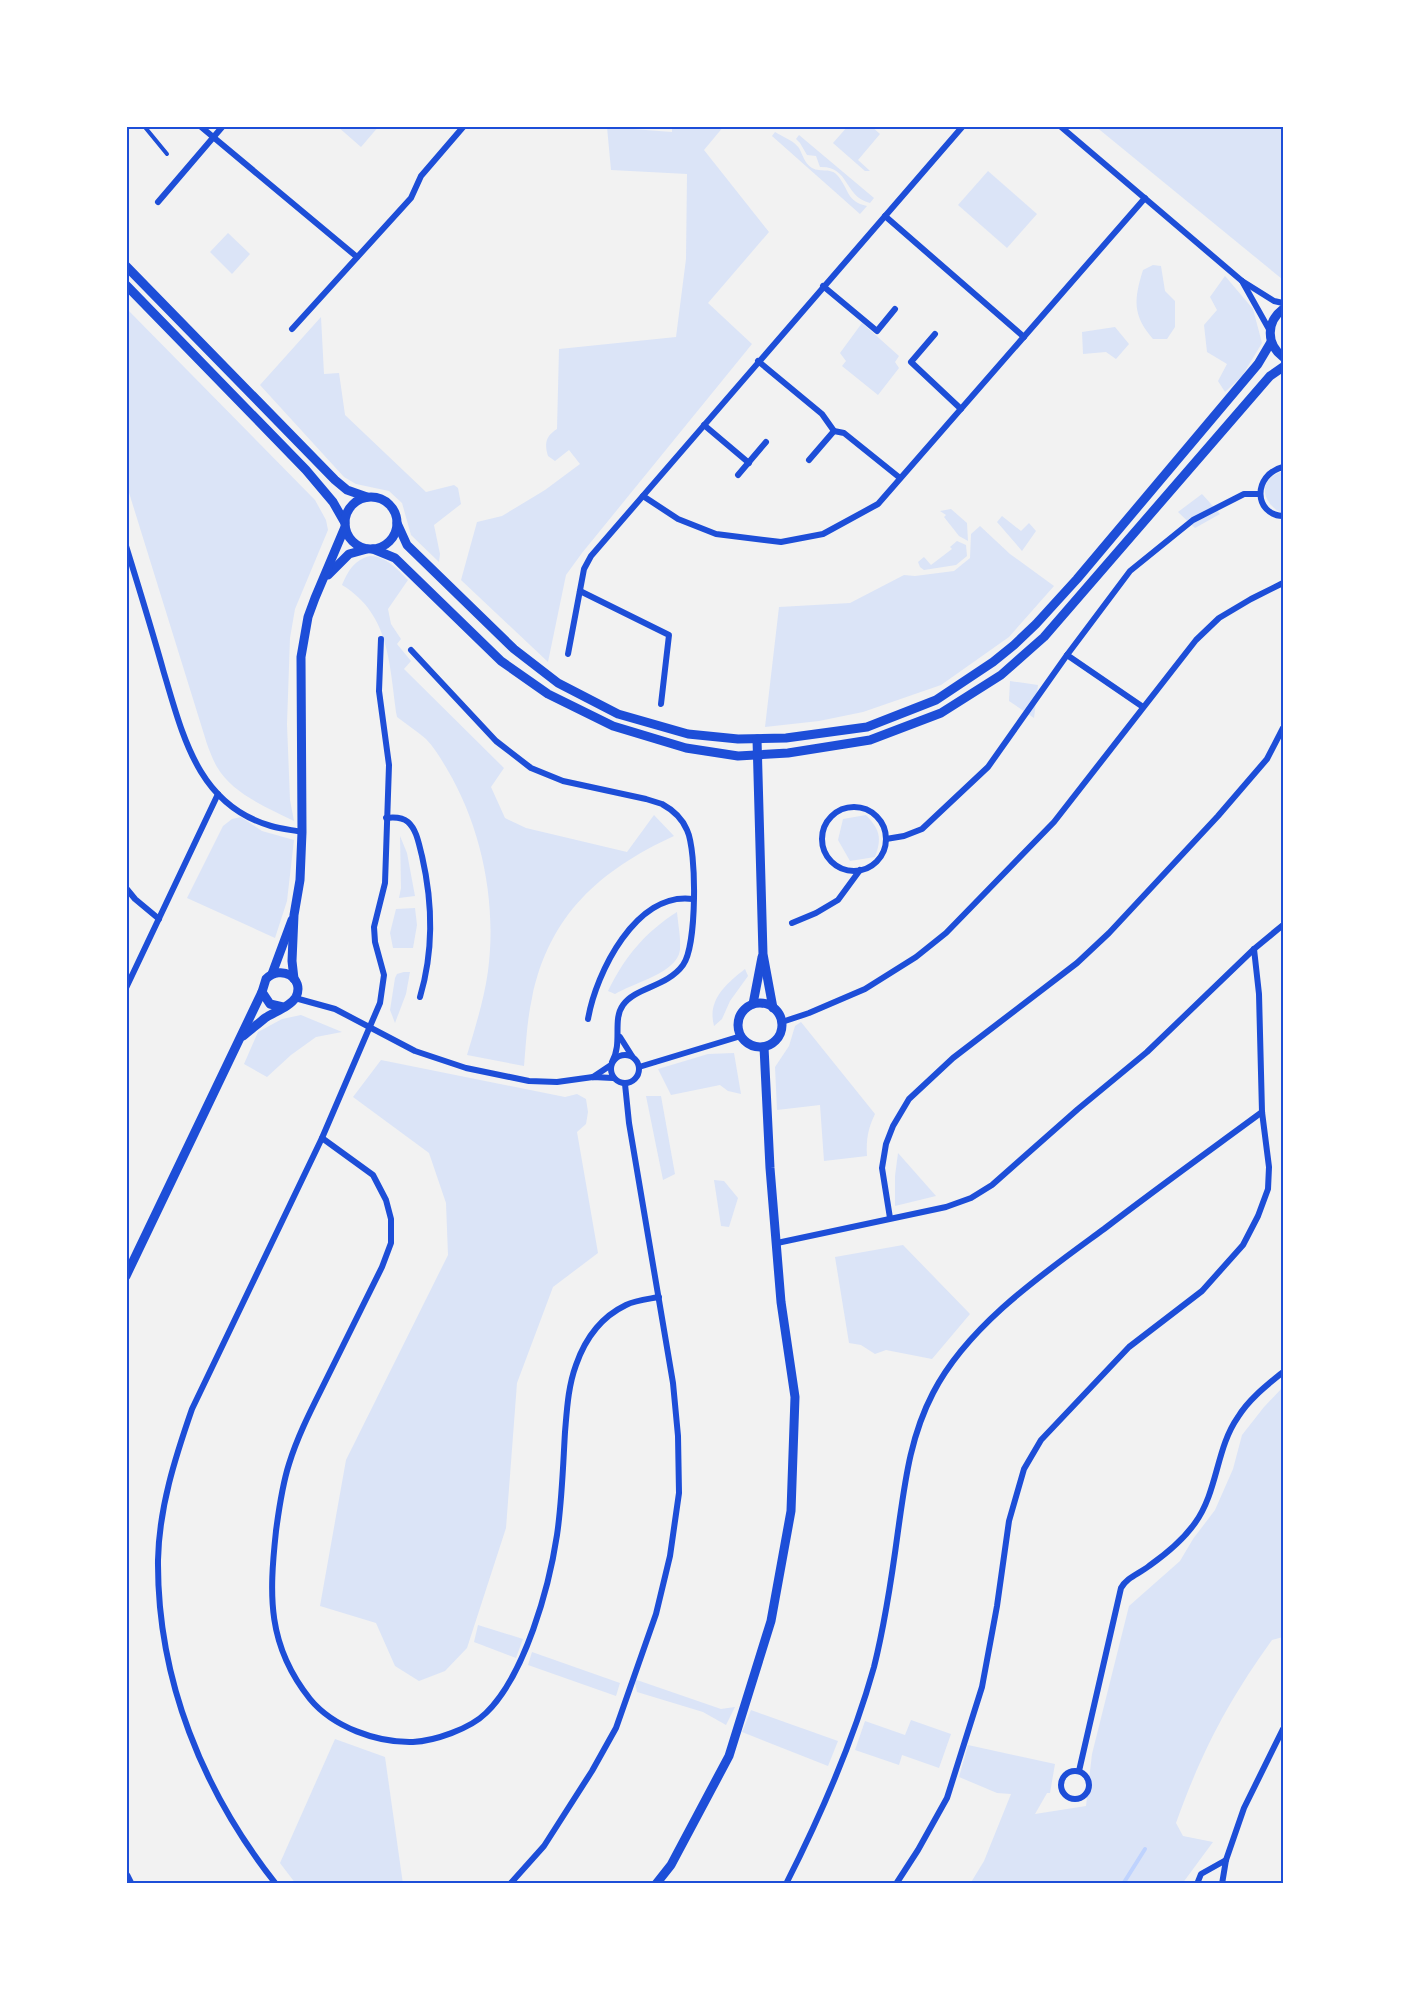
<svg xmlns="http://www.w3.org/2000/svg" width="1409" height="2010" viewBox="0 0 1409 2010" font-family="Poppins,sans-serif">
<rect width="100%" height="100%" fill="#f2f2f2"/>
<g fill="#dbe4f7">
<path d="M 337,126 L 379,126 L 361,147 Z"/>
<path d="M 672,126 L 724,126 L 704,150 L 769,232 L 708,303 L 752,344 L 582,553 L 566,575 L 548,662 L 461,580 L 477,522 L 502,516 L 545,490 L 580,464 L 569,450 L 555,461 L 548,456 C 544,443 546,436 557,429 L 559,349 L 676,337 L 686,259 L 687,174 L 611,170 L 607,127 L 672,132 Z"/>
<path d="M 848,126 L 871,126 L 880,134 L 858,160 L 870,171 L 865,171 L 833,143 Z"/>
<path d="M 1095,126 L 1283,126 L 1283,279 L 1282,279 Z"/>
<path d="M 775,132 C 783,137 793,140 799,148 C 803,155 804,163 812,168 C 821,173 831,167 838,176 C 850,191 846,201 867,206 L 860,214 L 772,136 Z"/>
<path d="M 799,135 L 874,198 L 870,203 C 843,196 850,166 820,167 L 816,156 L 807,155 L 800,143 L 796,139 Z"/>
<path d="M 988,171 L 1037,214 L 1007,248 L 958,205 Z"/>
<path d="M 228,233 L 250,254 L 232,274 L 210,252 Z"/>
<path d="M 1153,265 L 1161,266 L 1165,291 L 1175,301 L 1175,327 L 1167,339 L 1153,339 C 1132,315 1134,299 1143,270 Z"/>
<path d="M 1225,276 L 1253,309 L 1262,343 L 1242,376 L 1225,392 L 1218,381 L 1227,364 L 1207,352 L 1204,325 L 1217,310 L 1210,297 Z"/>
<path d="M 126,308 L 315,500 L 326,520 L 328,530 L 295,609 L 290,638 L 287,724 L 290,800 L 294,821 C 266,807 233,794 217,767 C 213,760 210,752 207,744 L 126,483 Z"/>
<path d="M 321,317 L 324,374 L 339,373 L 345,415 L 426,492 L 454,485 L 458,488 L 461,504 L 434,525 L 440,554 L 439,562 L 411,535 L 402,503 L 389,491 L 356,484 L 344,477 L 260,385 Z"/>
<path d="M 862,323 L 899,356 L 895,362 L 899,368 L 878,395 L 842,366 L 846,361 L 840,353 Z"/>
<path d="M 1115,327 L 1129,344 L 1116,359 L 1106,352 L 1083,354 L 1082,332 Z"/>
<path d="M 1280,472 L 1283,472 L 1283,514 C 1263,504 1256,482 1280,472 Z"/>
<path d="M 1202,494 L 1220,514 L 1195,528 L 1178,512 Z"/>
<path d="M 951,509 L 967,523 L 968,541 L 959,536 L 944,517 L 946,515 L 940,511 Z"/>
<path d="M 1002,516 L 1021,531 L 1029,523 L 1036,531 L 1022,551 L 997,522 Z"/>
<path d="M 980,526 L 1010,554 L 1054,586 L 1009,637 L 941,685 L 863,712 L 819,721 L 765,727 L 779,607 L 850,603 L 904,575 L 915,576 L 954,571 L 970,558 L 971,534 Z"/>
<path d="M 957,541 L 966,545 L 967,556 L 956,565 L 924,570 L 920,567 L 918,562 L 924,557 L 931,565 L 952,549 L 950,547 Z"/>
<path d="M 370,556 C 386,556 397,569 408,580 L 388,609 L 391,624 L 401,639 L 397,644 L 411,661 L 404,669 L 504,768 L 491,787 L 505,818 L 526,828 L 627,852 L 654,815 L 674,836 C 600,870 549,915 532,998 C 527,1020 526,1044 524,1066 L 467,1055 C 475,1028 484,1000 488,971 C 497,903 482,828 447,769 C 441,759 434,747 426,739 C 417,731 406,724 397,717 C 389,665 391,615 342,585 C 348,571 354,560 370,556 Z"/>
<path d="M 1010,681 L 1038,685 L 1034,718 L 1009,701 Z"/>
<path d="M 866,815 C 880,830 882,838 875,857 L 850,861 L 838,840 L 843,819 Z"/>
<path d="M 241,817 L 262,831 L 294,840 L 287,901 L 275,938 L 187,898 L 223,826 L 232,819 Z"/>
<path d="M 400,836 L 407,853 L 415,896 L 399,898 L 401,888 Z"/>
<path d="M 415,908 L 417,925 L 413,948 L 393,948 L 390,933 L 396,909 Z"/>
<path d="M 677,912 C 678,924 681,938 680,950 C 677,973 633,983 615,994 L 608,991 C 624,958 645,932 677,912 Z"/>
<path d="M 745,969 L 748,976 L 730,1001 L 722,1019 L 714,1026 C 707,1000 726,984 745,969 Z"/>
<path d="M 404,972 L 410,972 L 406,994 L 395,1023 L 390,1010 L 395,978 L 397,974 Z"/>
<path d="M 301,1015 L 342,1032 L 316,1037 L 291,1055 L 267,1077 L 244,1064 L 258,1032 L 282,1019 Z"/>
<path d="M 801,1022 L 875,1114 C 868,1128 866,1140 867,1156 L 824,1161 L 820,1105 L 777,1110 L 775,1067 L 789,1046 L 795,1026 Z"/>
<path d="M 734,1053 L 741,1094 L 728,1091 L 720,1085 L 671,1095 L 658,1069 L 708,1054 Z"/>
<path d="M 381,1060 L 565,1097 L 577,1094 L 586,1099 L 588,1112 L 586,1124 L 577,1132 L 598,1253 L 553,1287 L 517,1383 L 506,1528 L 467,1648 L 445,1671 L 419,1681 L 395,1666 L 376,1623 L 320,1606 L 346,1460 L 448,1255 L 446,1203 L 429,1153 L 353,1097 Z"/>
<path d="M 646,1096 L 661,1096 L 675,1174 L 663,1180 Z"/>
<path d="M 898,1153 L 936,1196 L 895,1206 L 895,1176 Z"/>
<path d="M 714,1180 L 724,1181 L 738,1198 L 729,1227 L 721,1226 Z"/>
<path d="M 903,1245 L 970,1314 L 932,1359 L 886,1350 L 875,1354 L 861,1345 L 849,1343 L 835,1257 Z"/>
<path d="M 1283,1387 L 1283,1637 L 1272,1640 C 1228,1701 1201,1753 1176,1823 L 1183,1836 L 1213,1842 L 1182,1884 L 970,1884 L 984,1861 L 1011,1794 L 997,1793 L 959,1777 L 968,1745 L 1055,1764 L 1050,1793 L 1047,1793 L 1035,1814 L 1086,1806 L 1092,1754 L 1129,1606 L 1180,1561 L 1193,1539 L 1215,1510 L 1233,1469 L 1242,1435 L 1264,1407 Z"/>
<path d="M 478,1625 L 523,1639 L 516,1658 L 474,1642 Z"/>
<path d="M 532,1652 L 620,1683 L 616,1696 L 528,1665 Z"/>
<path d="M 634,1679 L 721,1709 L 735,1707 L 726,1725 L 703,1712 L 637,1692 Z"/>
<path d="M 751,1710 L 838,1741 L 828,1766 L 742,1732 Z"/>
<path d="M 911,1720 L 951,1734 L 939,1768 L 902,1755 L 899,1765 L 855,1750 L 865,1721 L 905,1735 Z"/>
<path d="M 335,1739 L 385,1757 L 403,1884 L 296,1884 L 280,1863 Z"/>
</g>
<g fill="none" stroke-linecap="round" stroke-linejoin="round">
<path stroke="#bfd3fe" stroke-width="4" d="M 1123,1884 L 1145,1849"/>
<path stroke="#1d4ed8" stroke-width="4" d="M 144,126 L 167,154"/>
<g stroke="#1d4ed8" stroke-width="6">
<path d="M 200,126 L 357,257"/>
<path d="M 1060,126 L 1242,281 L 1274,301 L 1283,303"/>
<path d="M 158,202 L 223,126"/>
<path d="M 885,216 L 1024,337"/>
<path d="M 1242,281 L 1270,331"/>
<path d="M 823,286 L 877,331 L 895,309"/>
<path d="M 292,329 L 411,198 L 421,176 L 464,126"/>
<path d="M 935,334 L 911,362 L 961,409"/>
<path d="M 758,361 L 822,414 L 834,431 L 844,433 L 900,478"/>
<path d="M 704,425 L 749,463"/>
<path d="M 809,460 L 834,431"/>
<path d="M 1283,467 C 1252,475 1254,515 1283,516"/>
<path d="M 738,475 L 766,442"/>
<path d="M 643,496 L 678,519 L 716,534 L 781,542 L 823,534 L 878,504 L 1145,198"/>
<path d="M 126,546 C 139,588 152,630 164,673 C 183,736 198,805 271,826 C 281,829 292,830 302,832"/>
<path d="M 580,591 L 669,635 L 661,704"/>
<path d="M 411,650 L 496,741 L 531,768 L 563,781 L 646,799 L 662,804 C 673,810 682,818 687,830 C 697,851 697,946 683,965 C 667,987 636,987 623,1005 C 612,1020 623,1043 612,1062"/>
<path d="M 568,654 L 584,569 L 591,556 L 963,126"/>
<path d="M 1143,707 L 1067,655 L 1130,571 L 1193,520 L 1244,494 L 1260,494"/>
<circle cx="854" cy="839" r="32"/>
<path d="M 386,818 C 394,817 402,817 408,822 C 417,830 419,845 422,856 C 433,904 434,950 420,997"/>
<path d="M 886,839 L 904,836 L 922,829 L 988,767 L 1067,655"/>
<path d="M 126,888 L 135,899 L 159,919"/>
<path d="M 792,923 L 816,913 L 838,900 L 860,870"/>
<path d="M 126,988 L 218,794"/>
<path d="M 295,998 L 335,1009 L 415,1051 L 466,1068 L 529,1081 L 557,1082 L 593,1077 L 613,1078"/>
<path d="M 588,1019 C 596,973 636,891 693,899"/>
<path d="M 782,1022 L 809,1013 L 865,989 L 916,957 L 946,933 L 1054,822 L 1196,640 L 1219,618 L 1251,599 L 1283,583"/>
<path d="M 620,1037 L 632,1056"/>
<circle cx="625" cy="1069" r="14"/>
<path d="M 639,1067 L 741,1036"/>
<path d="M 593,1077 L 611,1065"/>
<path d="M 322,1138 L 373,1175 L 386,1200 L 391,1219 L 391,1243 L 382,1267 C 362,1308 341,1349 321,1390 C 309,1414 297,1438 289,1464 C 282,1486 279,1508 276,1531 C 269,1596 267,1645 310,1699 C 333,1727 377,1743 413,1742 C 434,1741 470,1729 486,1713 C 525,1675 549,1588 557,1535 C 562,1501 563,1466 565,1432 C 567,1409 568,1387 576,1365 C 585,1339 601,1317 626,1305 C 636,1300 649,1299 659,1297"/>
<path d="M 890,1218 L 882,1168 L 886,1144 L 893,1126 L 909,1099 L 953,1058 L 1077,963 L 1109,933 L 1218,816 L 1267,759 L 1283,728"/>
<path d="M 777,1243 L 946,1207 L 971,1198 L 992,1185 L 1078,1109 L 1147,1052 L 1254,949 L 1283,925"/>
<circle cx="1075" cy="1785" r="14"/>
<path d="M 1079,1771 L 1121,1588 C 1127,1577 1139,1574 1149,1566 C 1166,1554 1183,1540 1195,1523 C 1218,1491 1216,1448 1238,1417 C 1249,1399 1267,1385 1283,1372"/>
<path d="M 276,1884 C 203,1792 157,1679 158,1560 C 159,1508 175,1458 192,1409 L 322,1138 L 380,1003 L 384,975 L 375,942 L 374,927 L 385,883 L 389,765 L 379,691 L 381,639"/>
<path d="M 510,1884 L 544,1846 L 592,1771 L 616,1728 L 656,1614 L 670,1556 L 679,1493 L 678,1436 L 673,1383 L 629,1123 L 625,1084"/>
<path d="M 786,1884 C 821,1815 853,1742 874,1667 C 885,1623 892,1576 898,1531 C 905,1482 910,1437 933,1393 C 968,1325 1044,1273 1104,1229 C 1156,1189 1209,1151 1262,1112"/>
<path d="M 896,1884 L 918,1850 L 947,1798 L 982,1687 L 997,1606 L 1009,1521 L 1024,1469 L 1041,1440 L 1129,1347 L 1202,1291 L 1243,1245 L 1258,1216 L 1268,1189 L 1269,1167 L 1262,1112 L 1259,994 L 1254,949"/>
<path d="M 1197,1884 L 1201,1874 L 1226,1860"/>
<path d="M 1222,1884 L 1226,1860 L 1244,1808 L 1283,1729"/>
</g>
<g stroke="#1d4ed8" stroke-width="9">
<path d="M 126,266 L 335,480 L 347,490 L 367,497"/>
<path d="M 126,285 L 306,470 L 333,502 L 345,523"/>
<path d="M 1283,309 C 1266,322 1266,344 1283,357"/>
<circle cx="371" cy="523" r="26"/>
<path d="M 397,523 L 407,545 L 514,649 L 558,683 L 618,714 L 688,734 L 738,739 L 786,738 L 867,727 L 936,700 L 993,662 L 1014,645 L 1036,624 L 1077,579 L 1258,364 L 1271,342"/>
<path d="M 373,549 L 395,558 L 501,661 L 548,694 L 613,726 L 686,748 L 738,756 L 788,753 L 870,740 L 941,713 L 1001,675 L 1044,637 L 1270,376 L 1283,367"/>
<path d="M 328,575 L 349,554 L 367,549"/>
<path d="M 757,739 L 763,954 L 773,1008"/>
<path d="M 272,974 L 292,920"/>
<path d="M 294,979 L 292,961 L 294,915 L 300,880 L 302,832 L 301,657 L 308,617 L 315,598 L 345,527"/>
<circle cx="760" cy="1025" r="22"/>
<path d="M 753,1004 L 762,957"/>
<path d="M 243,1036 C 250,1030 258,1024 265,1018 C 274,1012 290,1007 296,997 C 305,978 281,964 266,979 L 262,992 L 270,1004 L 283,1007"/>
<path d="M 126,1276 L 262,992"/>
<path d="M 126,1876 L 130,1884"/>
<path d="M 656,1884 L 671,1865 L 729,1756 L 771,1621 L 791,1511 L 795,1397 L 781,1302 L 770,1168 L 764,1047"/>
</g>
</g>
<rect width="1409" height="2010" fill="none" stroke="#ffffff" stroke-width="255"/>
<rect x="128" y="128" width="1154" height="1754" fill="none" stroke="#1d4ed8" stroke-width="2"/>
</svg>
